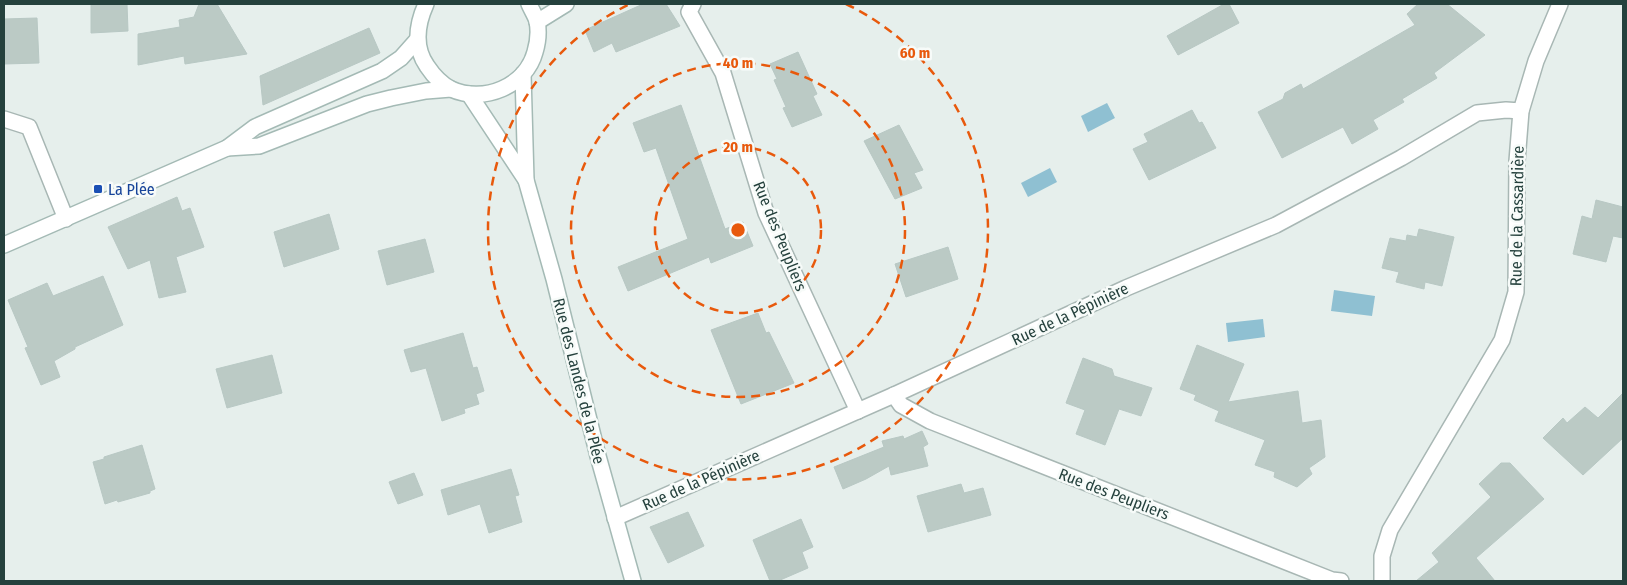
<svg xmlns="http://www.w3.org/2000/svg" width="1627" height="585" viewBox="0 0 1627 585" font-family="'Fira Sans Condensed',sans-serif">
<rect width="100%" height="100%" fill="#e6efec"/>
<g fill="#8fc0d2">
<path d="M 1107,103 L 1115,118 L 1088,132 L 1081,116 Z"/>
<path d="M 1050,168 L 1057,182 L 1028,197 L 1021,183 Z"/>
<path d="M 1334,290 L 1375,296 L 1372,316 L 1331,311 Z"/>
<path d="M 1263,319 L 1265,337 L 1228,342 L 1226,323 Z"/>
</g>
<g fill="#bbcac5" stroke="#b8c8c4">
<path d="M 91,4 L 127,4 L 128,31 L 91,33 Z"/>
<path d="M 199,4 L 217,4 L 247,54 L 185,64 L 184,56 L 138,65 L 138,34 L 180,27 L 179,20 L 194,17 Z"/>
<path d="M 643,4 L 666,4 L 680,26 L 616,52 L 612,43 L 594,52 L 585,30 Z"/>
<path d="M 1224,4 L 1229,4 L 1239,23 L 1178,55 L 1167,36 Z"/>
<path d="M 1418,4 L 1447,4 L 1485,35 L 1434,73 L 1437,78 L 1402,99 L 1404,102 L 1373,120 L 1378,129 L 1352,144 L 1343,127 L 1282,158 L 1258,112 L 1283,99 L 1285,93 L 1301,84 L 1303,89 L 1415,25 L 1407,14 Z"/>
<path d="M 37,18 L 39,63 L 4,64 L 4,19 Z"/>
<path d="M 369,28 L 380,53 L 263,105 L 260,76 Z"/>
<path d="M 798,52 L 817,94 L 813,96 L 822,115 L 792,127 L 783,108 L 786,107 L 774,80 L 777,79 L 770,64 Z"/>
<path d="M 681,105 L 725,229 L 743,222 L 753,246 L 711,263 L 709,257 L 628,291 L 618,267 L 688,239 L 656,148 L 644,152 L 633,123 Z"/>
<path d="M 1192,110 L 1199,123 L 1202,122 L 1216,148 L 1149,180 L 1133,149 L 1148,142 L 1144,134 Z"/>
<path d="M 899,125 L 923,170 L 914,173 L 922,188 L 895,199 L 864,141 Z"/>
<path d="M 177,197 L 182,211 L 190,208 L 204,247 L 176,257 L 186,292 L 159,298 L 150,260 L 128,269 L 108,227 Z"/>
<path d="M 1596,200 L 1623,207 L 1623,238 L 1613,236 L 1606,262 L 1573,254 L 1582,216 L 1592,219 Z"/>
<path d="M 329,214 L 339,249 L 284,267 L 274,232 Z"/>
<path d="M 1419,229 L 1454,237 L 1442,286 L 1425,282 L 1424,289 L 1396,282 L 1399,272 L 1382,268 L 1390,238 L 1406,241 L 1407,235 L 1417,237 Z"/>
<path d="M 425,239 L 434,272 L 387,285 L 378,251 Z"/>
<path d="M 948,247 L 958,279 L 906,297 L 895,264 Z"/>
<path d="M 103,276 L 123,325 L 75,347 L 75,349 L 54,361 L 60,377 L 41,385 L 25,348 L 28,347 L 8,300 L 47,283 L 53,296 Z"/>
<path d="M 758,313 L 766,333 L 769,332 L 794,383 L 741,404 L 711,330 Z"/>
<path d="M 463,333 L 473,368 L 477,367 L 484,391 L 476,394 L 479,404 L 464,409 L 465,413 L 442,421 L 426,368 L 411,372 L 404,350 Z"/>
<path d="M 1197,345 L 1244,364 L 1228,402 L 1298,391 L 1302,423 L 1321,420 L 1325,457 L 1309,468 L 1312,474 L 1297,487 L 1274,477 L 1275,472 L 1255,465 L 1265,440 L 1215,421 L 1219,411 L 1194,400 L 1196,395 L 1180,389 Z"/>
<path d="M 272,355 L 282,393 L 227,408 L 216,369 Z"/>
<path d="M 1083,358 L 1112,369 L 1114,376 L 1152,388 L 1141,416 L 1119,409 L 1105,445 L 1076,434 L 1085,410 L 1066,403 Z"/>
<path d="M 1623,393 L 1623,438 L 1583,475 L 1543,438 L 1563,418 L 1567,423 L 1585,407 L 1598,418 Z"/>
<path d="M 922,431 L 928,444 L 923,447 L 928,466 L 891,475 L 889,466 L 866,479 L 843,489 L 834,467 L 884,447 L 882,441 L 903,436 L 904,439 Z"/>
<path d="M 142,445 L 155,489 L 150,491 L 150,493 L 118,502 L 117,500 L 105,504 L 93,462 L 104,459 L 104,457 Z"/>
<path d="M 1501,463 L 1510,463 L 1544,499 L 1476,558 L 1495,581 L 1416,581 L 1439,562 L 1432,553 L 1491,497 L 1479,484 Z"/>
<path d="M 511,469 L 519,495 L 515,496 L 522,522 L 489,533 L 480,504 L 448,515 L 441,490 Z"/>
<path d="M 414,473 L 423,495 L 398,504 L 389,482 Z"/>
<path d="M 961,484 L 964,493 L 983,488 L 991,515 L 928,532 L 917,496 Z"/>
<path d="M 688,512 L 704,546 L 668,563 L 650,527 Z"/>
<path d="M 801,519 L 813,547 L 802,552 L 808,568 L 778,581 L 770,581 L 753,540 Z"/>
</g>
<g fill="none" stroke-linecap="round" stroke-linejoin="round">
<defs>
<g id="street">
<path d="M 693,4 L 689,12 L 723,73 L 766,213 L 858,411"/>
<path d="M 4,119 L 29,127 L 66,219"/>
<path d="M 894,395 L 901,405 L 930,421 L 1332,580 L 1341,581"/>
<path d="M 615,518 L 894,395 L 1126,288 L 1276,225 L 1401,158 L 1477,113 L 1506,110 L 1521,111"/>
<path d="M 1382,581 L 1382,556 L 1390,530 L 1502,340 L 1516,292 L 1517,161 L 1521,111 L 1536,61 L 1560,4"/>
</g>
<g id="secondary">
<path d="M 426,4 C 417,24 413,46 427,66 C 433,75 441,84 451,89 C 484,104 526,86 535,52 C 538,42 539,31 537,21 C 535,15 531,9 529,4"/>
<path d="M 537,22 L 566,4"/>
<path d="M 523,74 L 526,180 L 554,279 L 598,456 L 633,581"/>
<path d="M 469,94 L 526,180"/>
<path d="M 227,148 L 259,146 L 367,104 L 391,98 L 426,91 L 451,89"/>
<path d="M 4,245 L 227,148 L 255,127 L 382,71 L 401,58 L 417,40"/>
</g>
</defs>
<use href="#street" stroke="#a8b7b4" stroke-width="18"/>
<use href="#secondary" stroke="#a4bab5" stroke-width="18"/>
<use href="#street" stroke="#fff" stroke-width="15"/>
<use href="#secondary" stroke="#fff" stroke-width="15"/>
</g>
<g fill="none" stroke="#e8590c" stroke-width="2.5" stroke-dasharray="9 6">
<circle cx="738" cy="230" r="83"/>
<circle cx="738" cy="230" r="167"/>
<path d="M846 4A250 250 0 1 1 630 4"/>
</g>
<rect fill="#1a4fb4" stroke="#f7fbf9" stroke-width="2" x="93" y="184" width="10" height="10" rx="2.5"/>
<g text-anchor="middle" dominant-baseline="central" stroke-width="5" stroke-linejoin="round" paint-order="stroke">
<g font-size="16" fill="#164399" stroke="#f7fbf9" text-anchor="start">
<text x="108" y="189">La Plée</text>
</g>
<g font-size="16" fill="#25413d" stroke="#f7fbf9">
<text transform="translate(1517 216) rotate(-89)">Rue de la Cassardière</text>
<text transform="translate(780 236) rotate(68)">Rue des Peupliers</text>
<text transform="translate(1070 314) rotate(-25)">Rue de la Pépinière</text>
<text transform="translate(579 381) rotate(76)">Rue des Landes de la Plée</text>
<text transform="translate(701 480) rotate(-24)">Rue de la Pépinière</text>
<text transform="translate(1114 494) rotate(21)">Rue des Peupliers</text>
</g>
</g>
<circle cx="738" cy="230" r="8" fill="#e8590c" stroke="#f7fbf9" stroke-width="2.5"/>
<g font-size="15" text-anchor="middle" font-weight="bold" fill="#e8590c" stroke="#f7fbf9" stroke-width="5" stroke-linejoin="round" paint-order="stroke">
<text x="915" y="58">60 m</text>
<text x="738" y="68">40 m</text>
<text x="738" y="152">20 m</text>
</g>
<rect width="1627" height="585" fill="none" stroke="#25413d" stroke-width="10"/>
</svg>
